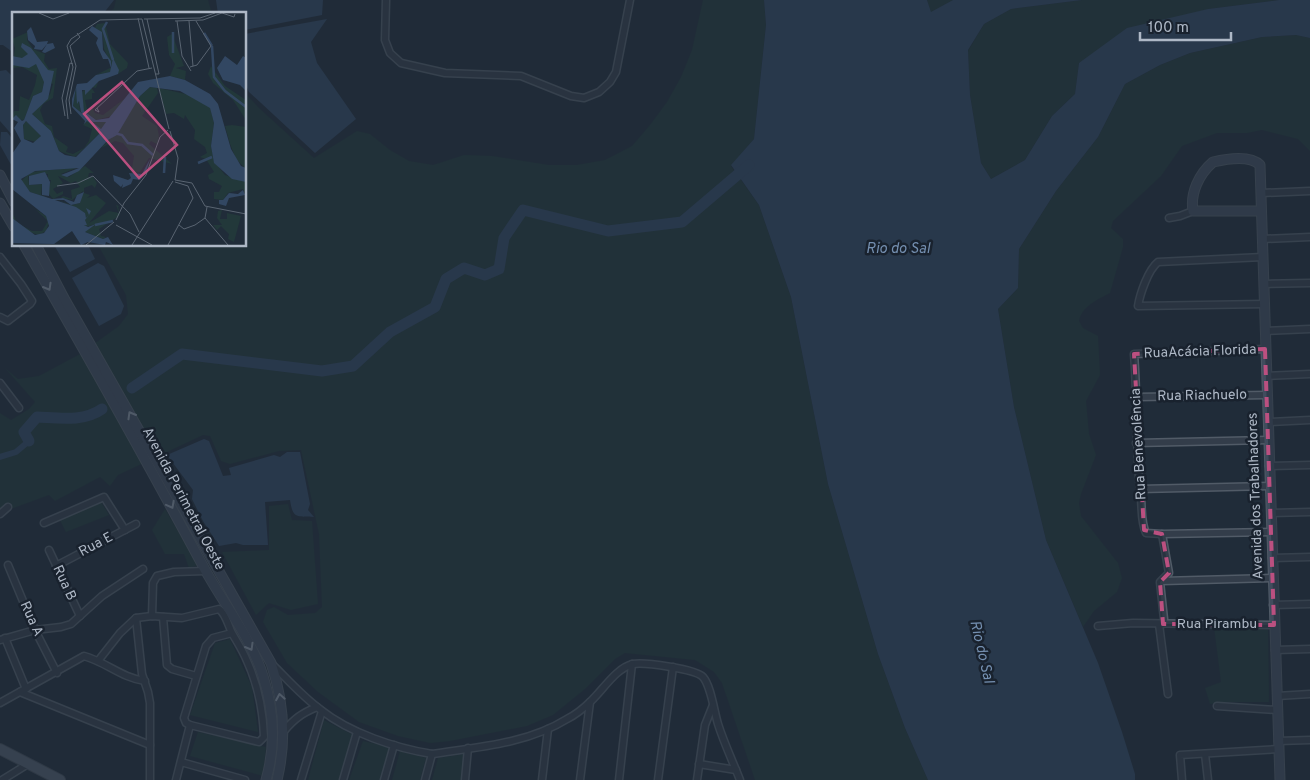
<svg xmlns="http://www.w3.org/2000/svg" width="1310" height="780" viewBox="0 0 1310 780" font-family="Overpass,sans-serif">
<rect width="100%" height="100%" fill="#202c39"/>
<g fill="#22383a">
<path d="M 116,0 L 208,0 L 212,14 L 109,14 L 114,8 Z"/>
<path d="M 703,0 L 764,0 L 766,25 L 754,139 L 731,166 L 759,205 L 791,297 L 828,484 L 878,654 L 905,728 L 928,780 L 755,780 L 722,683 L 714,672 L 695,660 L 625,653 L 615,659 L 585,689 L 553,715 L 527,726 L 450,741 L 430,743 L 398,736 L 359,722 L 318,692 L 287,663 L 263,622 L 267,610 L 274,607 L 288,615 L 315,613 L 322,607 L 319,534 L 301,450 L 279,451 L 230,464 L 221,461 L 210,436 L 203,435 L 118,475 L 110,486 L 100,477 L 55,501 L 49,495 L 0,513 L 0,413 L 11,420 L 29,409 L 35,402 L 5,368 L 18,379 L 39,376 L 80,354 L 119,326 L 128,314 L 126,295 L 98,245 L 245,245 L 245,93 L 259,108 L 314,158 L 357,131 L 370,134 L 390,150 L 409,161 L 433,165 L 464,155 L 492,156 L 549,165 L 577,165 L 605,160 L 632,146 L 650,125 L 667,102 L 681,77 L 692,50 Z"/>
<path d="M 927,0 L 953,0 L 931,13 Z"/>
<path d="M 1082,0 L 1279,0 L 1208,9 L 1079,63 L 1075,94 L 1052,116 L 1025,160 L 991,179 L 981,163 L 970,95 L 968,51 L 984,24 L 1011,9 Z"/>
<path d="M 1296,35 L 1310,38 L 1310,151 L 1298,139 L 1262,130 L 1247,133 L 1217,133 L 1182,146 L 1161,176 L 1113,221 L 1111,228 L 1123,239 L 1123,247 L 1110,293 C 1097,300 1082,306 1079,321 L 1083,328 L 1098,336 L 1100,375 L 1086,401 L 1089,434 L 1096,455 L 1081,494 L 1079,503 L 1081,516 L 1118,563 L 1122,578 L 1117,592 L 1094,611 L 1083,627 L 1046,540 L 1014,407 L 998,309 L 1018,288 L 1019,249 L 1056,191 L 1098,137 L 1125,84 L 1160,65 L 1190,53 L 1262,37 Z"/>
<path d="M 101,502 L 109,515 L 66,532 L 60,520 Z"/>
<path d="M 288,504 L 292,520 L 312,521 L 318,604 L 291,610 L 269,603 L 256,615 L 222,552 L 269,550 L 269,506 Z"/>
<path d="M 165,509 L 198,565 L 189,568 L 184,554 L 165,554 L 152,530 Z"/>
<path d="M 1214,627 L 1268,627 L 1269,702 L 1226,702 L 1210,704 L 1205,688 L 1221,682 Z"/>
<path d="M 230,639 L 252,687 L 258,732 L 190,715 L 215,643 Z"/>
<path d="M 324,720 L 353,735 L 340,780 L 308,780 Z"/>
<path d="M 198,732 L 266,747 L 263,776 L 190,756 Z"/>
<path d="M 363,741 L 390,747 L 380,780 L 349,780 Z"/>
<path d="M 400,751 L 426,758 L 420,780 L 392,780 Z"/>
<path d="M 464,754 L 461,780 L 432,780 L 438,758 Z"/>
</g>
<g fill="#324762">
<path d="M 0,0 L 114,0 L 103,14 L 14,14 L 14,53 L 3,45 L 0,45 Z"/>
<path d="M 216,0 L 323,0 L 322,15 L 245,30 L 245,14 L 218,14 Z"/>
<path d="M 764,0 L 927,0 L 931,12 L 953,0 L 1082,0 L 1011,9 L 984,24 L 968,50 L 970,95 L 981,163 L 991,179 L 1025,160 L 1052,116 L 1075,94 L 1079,63 L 1127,28 L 1208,9 L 1279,0 L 1310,0 L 1310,38 L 1296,35 L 1262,37 L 1190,53 L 1160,65 L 1125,84 L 1098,137 L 1056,191 L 1019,249 L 1018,288 L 998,309 L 1014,407 L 1046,540 L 1098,663 L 1122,732 L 1135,774 L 1135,780 L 928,780 L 905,728 L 878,654 L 828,484 L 791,297 L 759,205 L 731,165 L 754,139 L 766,25 Z"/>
<path d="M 327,19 L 311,42 L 317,63 L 356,119 L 315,153 L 249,92 L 245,83 L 245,34 Z"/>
<path d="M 6,70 L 14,78 L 14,137 L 0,121 L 0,71 Z"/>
<path d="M 1,132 L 7,132 L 14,141 L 14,170 L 0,145 Z"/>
<path d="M 54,245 L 88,245 L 95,259 L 70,272 Z"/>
<path d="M 98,263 L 104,266 L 124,306 L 121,314 L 99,326 L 72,278 Z"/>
<path d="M 204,439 L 209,441 L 223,476 L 231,475 L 229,468 L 274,455 L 280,457 L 287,452 L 300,452 L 310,504 L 308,510 L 314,517 C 296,516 293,519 290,500 L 265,502 L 268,545 L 243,545 L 236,543 L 219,546 L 203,521 L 192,499 L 193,490 L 167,455 Z"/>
</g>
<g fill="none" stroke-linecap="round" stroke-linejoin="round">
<path stroke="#324762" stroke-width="6" d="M 0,457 L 16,452 L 29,441"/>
<g stroke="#324762" stroke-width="11">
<path d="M 132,388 L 182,354 L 322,371 L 353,366 L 390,332 L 435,307 L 446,279 L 464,268 L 485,275 L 499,269 L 504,238 L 523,210 L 608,231 L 682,222 L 749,165"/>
<path d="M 29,441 L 24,432 L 37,417 C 59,418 84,422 102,409"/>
</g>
<defs>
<g id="street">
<path d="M 386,0 L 385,40 L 390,53 L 401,63 L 445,73 L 521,76 L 571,96 L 584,98 L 599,92 L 610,82 L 616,72 L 630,0"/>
<path d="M 1261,193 L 1310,191"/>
<path d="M 1169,218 L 1180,216 L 1193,211"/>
<path d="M 1263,239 L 1310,237"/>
<path d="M 0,257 L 21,284 L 32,301 L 30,304 L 8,321 L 0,317"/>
<path d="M 1263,257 L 1158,262 C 1148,270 1140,294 1138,306 L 1265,304"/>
<path d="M 1264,284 L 1310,283"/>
<path d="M 1265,331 L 1310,329"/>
<path d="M 1265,349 L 1134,354 C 1138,402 1135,450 1141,498 C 1142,509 1141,523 1146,533 L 1162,534 L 1272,532"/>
<path d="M 1267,376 L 1310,374"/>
<path d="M 0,383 L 19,408"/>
<path d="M 1137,397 L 1267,395"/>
<path d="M 1268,422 L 1310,420"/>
<path d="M 1136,443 L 1268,440"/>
<path d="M 1269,466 L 1310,465"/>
<path d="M 1140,489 L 1270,486"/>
<path d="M 1271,513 L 1310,512"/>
<path d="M 0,514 L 8,507"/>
<path d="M 44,523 L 104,497 L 125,530"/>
<path d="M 1162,534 L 1169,573 L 1160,582 L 1164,619 L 1163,624"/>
<path d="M 49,550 L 80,616"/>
<path d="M 1272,558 L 1310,557"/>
<path d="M 8,565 L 35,630 L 57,673"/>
<path d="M 56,566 L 136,524"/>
<path d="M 1162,581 L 1272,578"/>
<path d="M 1273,605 L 1310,604"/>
<path d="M 152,616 L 153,583 L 157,576 L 174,572 L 205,571"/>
<path d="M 163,617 L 167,665 L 172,669 L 196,676"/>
<path d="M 136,618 L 142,674 L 148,692 L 150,703 L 150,780"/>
<path d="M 1159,624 L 1168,694"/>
<path d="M 1098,626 L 1133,623 L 1274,625"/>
<path d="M 5,638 L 26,689"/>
<path d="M 0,640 L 35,630 L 61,627 L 71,624 L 102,596 L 143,569"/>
<path d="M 1275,650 L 1310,649"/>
<path d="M 98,661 L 120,633 L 136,618 L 152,616 L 182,618 L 219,609 C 226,614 228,625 232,633 C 237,642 243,651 247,661 C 258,685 263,710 264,737 L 259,742 L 190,725 L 186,723 L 184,718 L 206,646 L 213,638 L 232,633"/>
<path d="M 273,665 C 288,680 303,697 321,710 C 350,733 395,748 432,754 C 477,747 527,744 567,719 C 575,715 584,708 591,701 C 603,690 616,668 633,664 C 644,662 696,669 703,677 C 711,686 714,711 718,724 C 724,743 733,762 740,780"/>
<path d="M 20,692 L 150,745"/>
<path d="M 1277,696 L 1310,694"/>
<path d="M 0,703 L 84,656 C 106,662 122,678 145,681"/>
<path d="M 1217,706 L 1277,710"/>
<path d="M 284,731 C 294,719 302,713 317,707"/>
<path d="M 1278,741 L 1310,740"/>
<path d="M 1205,754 L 1208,780"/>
<path d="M 181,762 L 245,780"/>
<path d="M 699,764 L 736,770"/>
<path d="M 2,780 L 28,764"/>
<path d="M 176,780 L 190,725"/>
<path d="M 301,780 L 322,711"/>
<path d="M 343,780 L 357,732"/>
<path d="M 384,780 L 394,745"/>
<path d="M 425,780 L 432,754"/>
<path d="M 465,780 L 468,748"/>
<path d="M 542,780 L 548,729"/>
<path d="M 580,780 L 590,702"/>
<path d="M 619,780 L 632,664"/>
<path d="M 658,780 L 673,667"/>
<path d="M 697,780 L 705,725 L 713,705"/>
<path d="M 1182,780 L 1180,755 L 1279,749"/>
</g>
<g id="secondary">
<path d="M 0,175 L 14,202"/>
<path d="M 0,203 L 14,227"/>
<path d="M 1261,211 L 1193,211 C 1190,193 1199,174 1213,162 C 1226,159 1250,155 1260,165 L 1280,780"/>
<path d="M 24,245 C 85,351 145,458 203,566 C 221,600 252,639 263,676 C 274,710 276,745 266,780"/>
<path d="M 36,245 L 65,300 L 271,663 C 284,702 287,739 277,780"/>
</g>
<path id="primary" d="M 0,749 L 60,780"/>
</defs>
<use href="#street" stroke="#515b67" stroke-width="9"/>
<use href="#secondary" stroke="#515b67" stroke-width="11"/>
<use href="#primary" stroke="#404956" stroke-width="12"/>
<use href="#street" stroke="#333d4a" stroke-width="6"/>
<use href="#secondary" stroke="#414c5d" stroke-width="9"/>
<use href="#primary" stroke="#515c6a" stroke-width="10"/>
</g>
<defs><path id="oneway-chevron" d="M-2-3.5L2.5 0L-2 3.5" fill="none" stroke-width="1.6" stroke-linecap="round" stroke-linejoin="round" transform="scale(1.25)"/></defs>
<g stroke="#8892a1">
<use href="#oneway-chevron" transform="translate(48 287) rotate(60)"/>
<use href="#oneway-chevron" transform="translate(131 415) rotate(-120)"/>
<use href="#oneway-chevron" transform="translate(171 505) rotate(62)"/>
<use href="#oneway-chevron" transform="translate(250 647) rotate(60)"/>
<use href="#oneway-chevron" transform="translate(280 697) rotate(-100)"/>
</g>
<path d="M0 0H1310V780H0ZM 1265,349 L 1274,625 L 1163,624 L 1160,582 L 1169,573 L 1162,534 L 1144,530 L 1134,354 Z" fill="#202c39" fill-opacity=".55" fill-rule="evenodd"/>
<path fill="none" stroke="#bb5080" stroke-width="4" stroke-dasharray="10 6" stroke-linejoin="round" d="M 1265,349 L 1274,625 L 1163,624 L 1160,582 L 1169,573 L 1162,534 L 1144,530 L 1134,354 Z"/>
<g text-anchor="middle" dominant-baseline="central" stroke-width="5" stroke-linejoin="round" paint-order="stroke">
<g font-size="14" fill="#aeb8c6" stroke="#19222e">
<text transform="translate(1200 352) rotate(-2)">RuaAcácia Florida</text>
<text transform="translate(1202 396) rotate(-1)">Rua Riachuelo</text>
<text transform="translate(1139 444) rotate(-93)">Rua Benevolência</text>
<text transform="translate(1256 496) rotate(-92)">Avenida dos Trabalhadores</text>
<text transform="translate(183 499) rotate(62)">Avenida Perimetral Oeste</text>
<text transform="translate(96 545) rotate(-28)">Rua E</text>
<text transform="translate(64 583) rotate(65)">Rua B</text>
<text transform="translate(31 619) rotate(66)">Rua A</text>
<text x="1217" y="624">Rua Pirambu</text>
</g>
<g font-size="15" font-style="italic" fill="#748fb0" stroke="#19222e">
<text x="898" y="249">Rio do Sal</text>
<text transform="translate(981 652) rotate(77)">Rio do Sal</text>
</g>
</g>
<g transform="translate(12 12)">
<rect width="234" height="234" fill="#202c39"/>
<path d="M 93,11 L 98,32 L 116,51 L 115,56 L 106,62 L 101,48 L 101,57 L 98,60 L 84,63 L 100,55 L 92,37 L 90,20 L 83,16 L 85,12 ZM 16,20 L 15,28 L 21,37 L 33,42 L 32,49 L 37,57 L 45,56 L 41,86 L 31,92 L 28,98 L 33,112 L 40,114 L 42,125 L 56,135 L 54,140 L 61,142 L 72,136 L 77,129 L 80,117 L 71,113 L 75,109 L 89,120 L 63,145 L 47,139 L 39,119 L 20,102 L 38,82 L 41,72 L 32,70 L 30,80 L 21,84 L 12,108 L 0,107 L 2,99 L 7,99 L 8,84 L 17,88 L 23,73 L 25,63 L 10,55 L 0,56 L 3,36 L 0,27 ZM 160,22 L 172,54 L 164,56 L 174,59 L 173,68 L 158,64 L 163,52 L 157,43 L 155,25 ZM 199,54 L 213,74 L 234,88 L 234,108 L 221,88 L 201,71 L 196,62 ZM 86,71 L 84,76 L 79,75 L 83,81 L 80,81 L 80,87 L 73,88 L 75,97 L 80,96 L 83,101 L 91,103 L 112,87 L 100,104 L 84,108 L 72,99 L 69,81 L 73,77 L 73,81 L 77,76 ZM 64,75 L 68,97 L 77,107 L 95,110 L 89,117 L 61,94 ZM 138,75 L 145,76 L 146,81 L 130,104 L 145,114 L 147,124 L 145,132 L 139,129 L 137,132 L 160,152 L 137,146 L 128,160 L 119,162 L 122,144 L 111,131 L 103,129 L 89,136 L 105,120 L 128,84 ZM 147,76 L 178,83 L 198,95 L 202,111 L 199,134 L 202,149 L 213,163 L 234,170 L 234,183 L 231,177 L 216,181 L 211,188 L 202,187 L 202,180 L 207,180 L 210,174 L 197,167 L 196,163 L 202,160 L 194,147 L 188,145 L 195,141 L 193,135 L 182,127 L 183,118 L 173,103 L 172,107 L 162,101 L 154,102 ZM 14,109 L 29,124 L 24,130 L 12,127 L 11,113 ZM 220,113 L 234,115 L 233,156 L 224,147 L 218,132 L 213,114 ZM 73,154 L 82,161 L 77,161 L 76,165 L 81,165 L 85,171 L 83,176 L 80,173 L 72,176 L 72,181 L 78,183 L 75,186 L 84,183 L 94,191 L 77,211 L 97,199 L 107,201 L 104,193 L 107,194 L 106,195 L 108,202 L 107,204 L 87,217 L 89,224 L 94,225 L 91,227 L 73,220 L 74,216 L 82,213 L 73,215 L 73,201 L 46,188 L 59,193 L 68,191 L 71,179 L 60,188 L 49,186 L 51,184 L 60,187 L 59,178 L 68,175 L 64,169 L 59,171 L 46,164 L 51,171 L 41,177 L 45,182 L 51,179 L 51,182 L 41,187 L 36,181 L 39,168 L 36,168 L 36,162 L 16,164 L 17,173 L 30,172 L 29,183 L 36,186 L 18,180 L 9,169 L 19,160 L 67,155 L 49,162 L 57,165 ZM 23,197 L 34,204 L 37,210 L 34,219 L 27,223 L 14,219 L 4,211 L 0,206 L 0,200 L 5,211 L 20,219 L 30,219 L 36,209 ZM 210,198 L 208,207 L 215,207 L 215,201 L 229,204 L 222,230 L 216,227 L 217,222 L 209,214 L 205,218 L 201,213 L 210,213 L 205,206 L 206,199 Z" fill="#22383a"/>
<path d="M 80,14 L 90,20 L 91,38 L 99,49 L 99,56 L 96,47 L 91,47 L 84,31 L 86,26 L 77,18 ZM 19,15 L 25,30 L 36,29 L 35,32 L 41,31 L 43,36 L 33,41 L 30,40 L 35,32 L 30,38 L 22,37 L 23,34 L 16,28 L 15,19 ZM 10,31 L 19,36 L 36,58 L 42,59 L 36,87 L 20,102 L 39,119 L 47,139 L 53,143 L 64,145 L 89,120 L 75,109 L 72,112 L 73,109 L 60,95 L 60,87 L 65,72 L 75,71 L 84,63 L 98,60 L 101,46 L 107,58 L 106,62 L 87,69 L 73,83 L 73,78 L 70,78 L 72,99 L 84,108 L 97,106 L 126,70 L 158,64 L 173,68 L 198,82 L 206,92 L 219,137 L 229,154 L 234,156 L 234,170 L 220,167 L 202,151 L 199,134 L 202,111 L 198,96 L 168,79 L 138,75 L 128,84 L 105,123 L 96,128 L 67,159 L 55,165 L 49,163 L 67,156 L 23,159 L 9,167 L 18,180 L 40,187 L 51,186 L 62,190 L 65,183 L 72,180 L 68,191 L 59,193 L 52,188 L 43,188 L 64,195 L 73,201 L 74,206 L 77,203 L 74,196 L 79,199 L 77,203 L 73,208 L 75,213 L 72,213 L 76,215 L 84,212 L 73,220 L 91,227 L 96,225 L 101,233 L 94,230 L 93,233 L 76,230 L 69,233 L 60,219 L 42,232 L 0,231 L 0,206 L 23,223 L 32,221 L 37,214 L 34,204 L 0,177 L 0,142 L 9,129 L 2,116 L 6,110 L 0,107 L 4,103 L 10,109 L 12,108 L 21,84 L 30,80 L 32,70 L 24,52 L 17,56 L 0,53 L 0,44 L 10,46 L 16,42 L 9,35 ZM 64,75 L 65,92 L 67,89 L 69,100 L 81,110 L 94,110 L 89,117 L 61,94 ZM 14,109 L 29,124 L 21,131 L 12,127 L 11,113 ZM 213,44 L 225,53 L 231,44 L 234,46 L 234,79 L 228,73 L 211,68 L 205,56 ZM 138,147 L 134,160 L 128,168 L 121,167 L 119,172 L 110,176 L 111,172 L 109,175 L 102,169 L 101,163 L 116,168 L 119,166 L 117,161 L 130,162 ZM 33,160 L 38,170 L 37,184 L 30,183 L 30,172 L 17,173 L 17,164 ZM 231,178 L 233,183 L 217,186 L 214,194 L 207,192 L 207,188 L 211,188 L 217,181 L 226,182 Z" fill="#324762" fill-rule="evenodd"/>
<path fill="none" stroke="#324762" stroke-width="2.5" d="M 95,10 L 91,17 L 101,48M 161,20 L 161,41M 192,21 L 200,34M 200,34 L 202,65 L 213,79 L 234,95M 102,121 L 110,123 L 116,131 L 130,133 L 141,143M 186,151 L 200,145M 152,161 L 153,145M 83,213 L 101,209"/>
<path fill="none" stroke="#596471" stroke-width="1" d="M 27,1 L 41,7 L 57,1M 126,6 L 137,56M 130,7 L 157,117M 132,7 L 188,6 L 203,1M 135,7 L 147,62 L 143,62M 163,9 L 191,8 L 210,1 L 222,5 L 223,2M 165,9 L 170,44 L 179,59M 177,9 L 181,54M 178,55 L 185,53 L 199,34 L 184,9M 85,96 L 87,100 L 83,98 L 125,59 L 140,56M 59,102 L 57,88 L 64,54 L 58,34 L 68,25 L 65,21M 53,104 L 50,86 L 58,51 L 61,52M 56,107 L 54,89 L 61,55 L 55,34 L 59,27 L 88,8 L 130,7M 158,119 L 166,146 L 163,168M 163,168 L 180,171 L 193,194 L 234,202M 45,174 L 66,171 L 81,164 L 118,202 L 127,220M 193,206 L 216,233M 104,208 L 112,191 L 134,163 L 148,125 L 156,118M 104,213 L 140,233M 167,213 L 172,217 L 183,213 L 193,206 L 195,195M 74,233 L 102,210M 120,233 L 161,169M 156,233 L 181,186 L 176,174 L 163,170"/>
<path fill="#bb5080" fill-opacity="0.15" stroke="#bb5080" stroke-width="2.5" d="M 110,70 L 165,133 L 127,166 L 72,102 Z"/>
<rect width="234" height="234" fill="none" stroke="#aeb8c6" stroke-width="2.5"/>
</g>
<path d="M1140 32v8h91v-8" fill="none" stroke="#aeb8c6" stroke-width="2.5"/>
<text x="1148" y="32" font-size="15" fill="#aeb8c6" stroke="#19222e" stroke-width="4" paint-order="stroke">100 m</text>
</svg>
